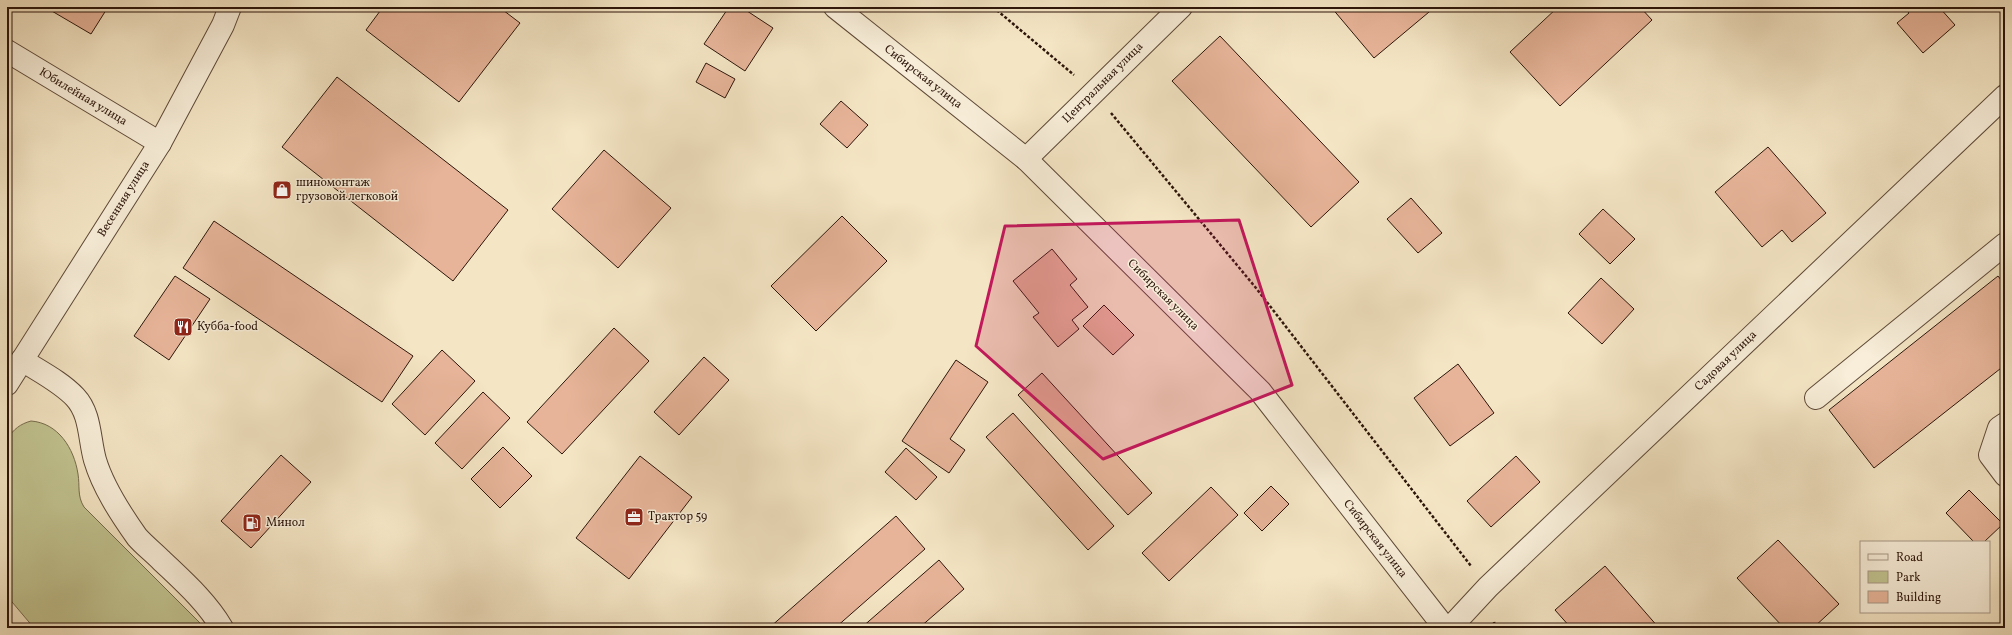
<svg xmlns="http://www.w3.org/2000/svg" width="2012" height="635" viewBox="0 0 2012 635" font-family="Vollkorn,serif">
<rect width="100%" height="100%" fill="#f4e5c4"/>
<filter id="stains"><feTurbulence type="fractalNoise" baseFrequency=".005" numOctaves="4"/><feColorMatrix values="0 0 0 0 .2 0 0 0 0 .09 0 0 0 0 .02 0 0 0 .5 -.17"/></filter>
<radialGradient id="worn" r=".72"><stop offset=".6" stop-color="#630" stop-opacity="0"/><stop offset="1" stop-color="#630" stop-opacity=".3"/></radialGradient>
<path fill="#c1c390" stroke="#766c4d" d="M 31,421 C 58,423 74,448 78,474 C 80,486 77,496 84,507 L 205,628 L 34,628 L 7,596 L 7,439 C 14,429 20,424 31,421 Z"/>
<g fill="#e7b499" stroke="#2c150a">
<path d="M 45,7 L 108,7 L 91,34 Z"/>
<path d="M 383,7 L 499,7 L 520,23 L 459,102 L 366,30 Z"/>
<path d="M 729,7 L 741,7 L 773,28 L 745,71 L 704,44 Z"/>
<path d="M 1331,7 L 1435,7 L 1374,58 Z"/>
<path d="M 1558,7 L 1640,7 L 1652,20 L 1560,106 L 1510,52 Z"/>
<path d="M 1904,7 L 1939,7 L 1955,25 L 1923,53 L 1897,23 L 1909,13 Z"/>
<path d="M 1220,36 L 1359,182 L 1311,227 L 1172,81 Z"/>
<path d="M 706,63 L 735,79 L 725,98 L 696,82 Z"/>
<path d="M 337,77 L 508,210 L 453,281 L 282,147 Z"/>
<path d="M 841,101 L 868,125 L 847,148 L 820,124 Z"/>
<path d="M 1768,147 L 1826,213 L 1792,242 L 1782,230 L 1762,247 L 1715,192 Z"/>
<path d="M 604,150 L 671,208 L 618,268 L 552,209 Z"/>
<path d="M 1411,198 L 1442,233 L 1418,253 L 1387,219 Z"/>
<path d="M 1603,209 L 1635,239 L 1610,264 L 1579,234 Z"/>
<path d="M 842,216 L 887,261 L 816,331 L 771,286 Z"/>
<path d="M 214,221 L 413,356 L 382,402 L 183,268 Z"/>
<path d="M 1052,249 L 1077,279 L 1070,285 L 1088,307 L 1072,320 L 1079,329 L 1058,347 L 1033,317 L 1039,313 L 1013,281 Z"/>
<path d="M 175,276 L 210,299 L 169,360 L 134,336 Z"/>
<path d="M 1998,276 L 2005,285 L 2005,365 L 1874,468 L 1829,410 Z"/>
<path d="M 1601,278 L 1634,309 L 1602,344 L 1568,313 Z"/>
<path d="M 1104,305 L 1134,335 L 1113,355 L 1083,326 Z"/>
<path d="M 614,328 L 649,361 L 562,454 L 527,422 Z"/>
<path d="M 442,350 L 475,381 L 425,435 L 392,404 Z"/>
<path d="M 704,357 L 729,380 L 679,435 L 654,412 Z"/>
<path d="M 956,360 L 988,382 L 950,439 L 965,450 L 949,473 L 902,441 Z"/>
<path d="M 1458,364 L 1494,413 L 1450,446 L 1414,398 Z"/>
<path d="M 1042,373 L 1152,493 L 1128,515 L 1018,395 Z"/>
<path d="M 483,392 L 510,418 L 462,469 L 435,443 Z"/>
<path d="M 1013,413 L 1114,526 L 1088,550 L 986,437 Z"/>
<path d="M 503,447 L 532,476 L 500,508 L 471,479 Z"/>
<path d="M 906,448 L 937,477 L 916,500 L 885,472 Z"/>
<path d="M 281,455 L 311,482 L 251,548 L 221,521 Z"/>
<path d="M 640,456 L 692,497 L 629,579 L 576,538 Z"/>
<path d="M 1516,456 L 1540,482 L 1491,527 L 1467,501 Z"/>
<path d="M 1271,486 L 1289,504 L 1262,531 L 1244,513 Z"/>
<path d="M 1211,487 L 1238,515 L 1169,581 L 1142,553 Z"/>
<path d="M 1969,490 L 2003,524 L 1984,542 L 1974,542 L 1946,513 Z"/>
<path d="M 896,516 L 925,549 L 835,628 L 769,628 Z"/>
<path d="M 1778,540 L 1839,604 L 1813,628 L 1784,628 L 1737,578 Z"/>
<path d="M 939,560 L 964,589 L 919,628 L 861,628 Z"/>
<path d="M 1605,566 L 1659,628 L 1571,628 L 1555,610 Z"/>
</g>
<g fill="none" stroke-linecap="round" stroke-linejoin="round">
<defs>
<g id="minor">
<path d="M 835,7 L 1026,159 L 1260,391 L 1445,628"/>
<path d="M 7,51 L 160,143"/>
<path d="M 1026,159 L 1181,7"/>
<path d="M 22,360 C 39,371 61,382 75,397 C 91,414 89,439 95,460 C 103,487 120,513 137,537 C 144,545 153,552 161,560 C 183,581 206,601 222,628"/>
<path d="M 7,384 L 160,143 L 223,25 L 230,7"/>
<path d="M 1816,398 L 2005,244"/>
<path d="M 2005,424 L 1999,428 L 1990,455 L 2005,475"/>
<path d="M 1450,628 L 1488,587 L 2005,96"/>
</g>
</defs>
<use href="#minor" stroke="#5e4938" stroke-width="24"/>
<g stroke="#2c150a" stroke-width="2.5" stroke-dasharray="3 2" stroke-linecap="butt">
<path d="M 993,7 L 1074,75"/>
<path d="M 1111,113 L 1256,288 L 1471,566"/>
<path d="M 1494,622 L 1495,628"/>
</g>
<use href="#minor" stroke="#f8eed9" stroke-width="22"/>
</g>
<path fill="#c2185b" fill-opacity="0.2" stroke="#c2185b" stroke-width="3" stroke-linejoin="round" d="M 1239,220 L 1292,385 L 1103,459 L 976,346 L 1005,226 Z"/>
<defs>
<symbol id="shop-square" viewBox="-11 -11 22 22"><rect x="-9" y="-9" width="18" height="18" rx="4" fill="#8f2418" stroke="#f8eed9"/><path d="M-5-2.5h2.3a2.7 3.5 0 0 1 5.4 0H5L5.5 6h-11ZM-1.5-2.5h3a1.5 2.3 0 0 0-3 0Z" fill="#fff"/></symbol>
<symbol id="restaurant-square" viewBox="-11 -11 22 22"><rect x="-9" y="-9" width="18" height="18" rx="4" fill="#8f2418" stroke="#f8eed9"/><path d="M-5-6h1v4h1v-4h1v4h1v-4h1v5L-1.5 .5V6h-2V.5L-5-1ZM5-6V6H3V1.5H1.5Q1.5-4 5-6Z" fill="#fff"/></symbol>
<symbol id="office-square" viewBox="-11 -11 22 22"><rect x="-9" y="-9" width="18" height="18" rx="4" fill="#8f2418" stroke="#f8eed9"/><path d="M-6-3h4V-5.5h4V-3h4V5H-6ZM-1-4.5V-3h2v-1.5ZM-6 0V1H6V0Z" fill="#fff"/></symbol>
<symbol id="fuel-square" viewBox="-11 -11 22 22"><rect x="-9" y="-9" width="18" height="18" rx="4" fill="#8f2418" stroke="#f8eed9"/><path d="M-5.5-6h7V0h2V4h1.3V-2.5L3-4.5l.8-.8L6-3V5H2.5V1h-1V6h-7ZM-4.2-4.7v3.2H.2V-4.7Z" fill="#fff"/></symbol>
</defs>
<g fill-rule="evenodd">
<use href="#shop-square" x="271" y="179" width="22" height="22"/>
<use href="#restaurant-square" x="172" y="316" width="22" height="22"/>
<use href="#office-square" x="623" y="506" width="22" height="22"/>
<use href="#fuel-square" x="241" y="512" width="22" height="22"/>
</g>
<g text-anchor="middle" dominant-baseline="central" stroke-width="3" stroke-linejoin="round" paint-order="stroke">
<g font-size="12" fill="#2c150a" stroke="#f8eed9">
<text transform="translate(923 77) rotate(38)">Сибирская улица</text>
<text transform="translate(1103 83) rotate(-45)">Центральная улица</text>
<text transform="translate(83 97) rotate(31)">Юбилейная улица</text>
<text transform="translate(124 199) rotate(-58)">Весенняя улица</text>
<text transform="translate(1163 295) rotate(45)">Сибирская улица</text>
<text transform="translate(1726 361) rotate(-44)">Садовая улица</text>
<text transform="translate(1375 539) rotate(52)">Сибирская улица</text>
</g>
<g font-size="12" fill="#2c150a" stroke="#f8eed9" text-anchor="start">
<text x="296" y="183">шиномонтаж<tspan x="296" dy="14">грузовой легковой</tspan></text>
<text x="197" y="327">Кубба-food</text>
<text x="648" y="517">Трактор 59</text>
<text x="266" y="523">Минол</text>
</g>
</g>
<rect width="2012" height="635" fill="none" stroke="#f4e5c4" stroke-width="24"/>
<rect x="8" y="8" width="1996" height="619" fill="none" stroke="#2c150a" stroke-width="2"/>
<rect x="12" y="12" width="1988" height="611" fill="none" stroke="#2c150a"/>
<rect x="1860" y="541" width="130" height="72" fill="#f8eed9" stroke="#a69786"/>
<rect x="1868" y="554" width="20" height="6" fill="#f8eed9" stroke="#a69786"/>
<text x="1896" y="561" font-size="12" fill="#2c150a">Road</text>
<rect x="1868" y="571" width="20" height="12" fill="#c1c390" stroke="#a69786"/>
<text x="1896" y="581" font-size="12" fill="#2c150a">Park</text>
<rect x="1868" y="591" width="20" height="12" fill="#e7b499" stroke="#a69786"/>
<text x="1896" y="601" font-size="12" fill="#2c150a">Building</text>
<rect width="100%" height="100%" filter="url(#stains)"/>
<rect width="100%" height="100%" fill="url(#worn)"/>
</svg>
